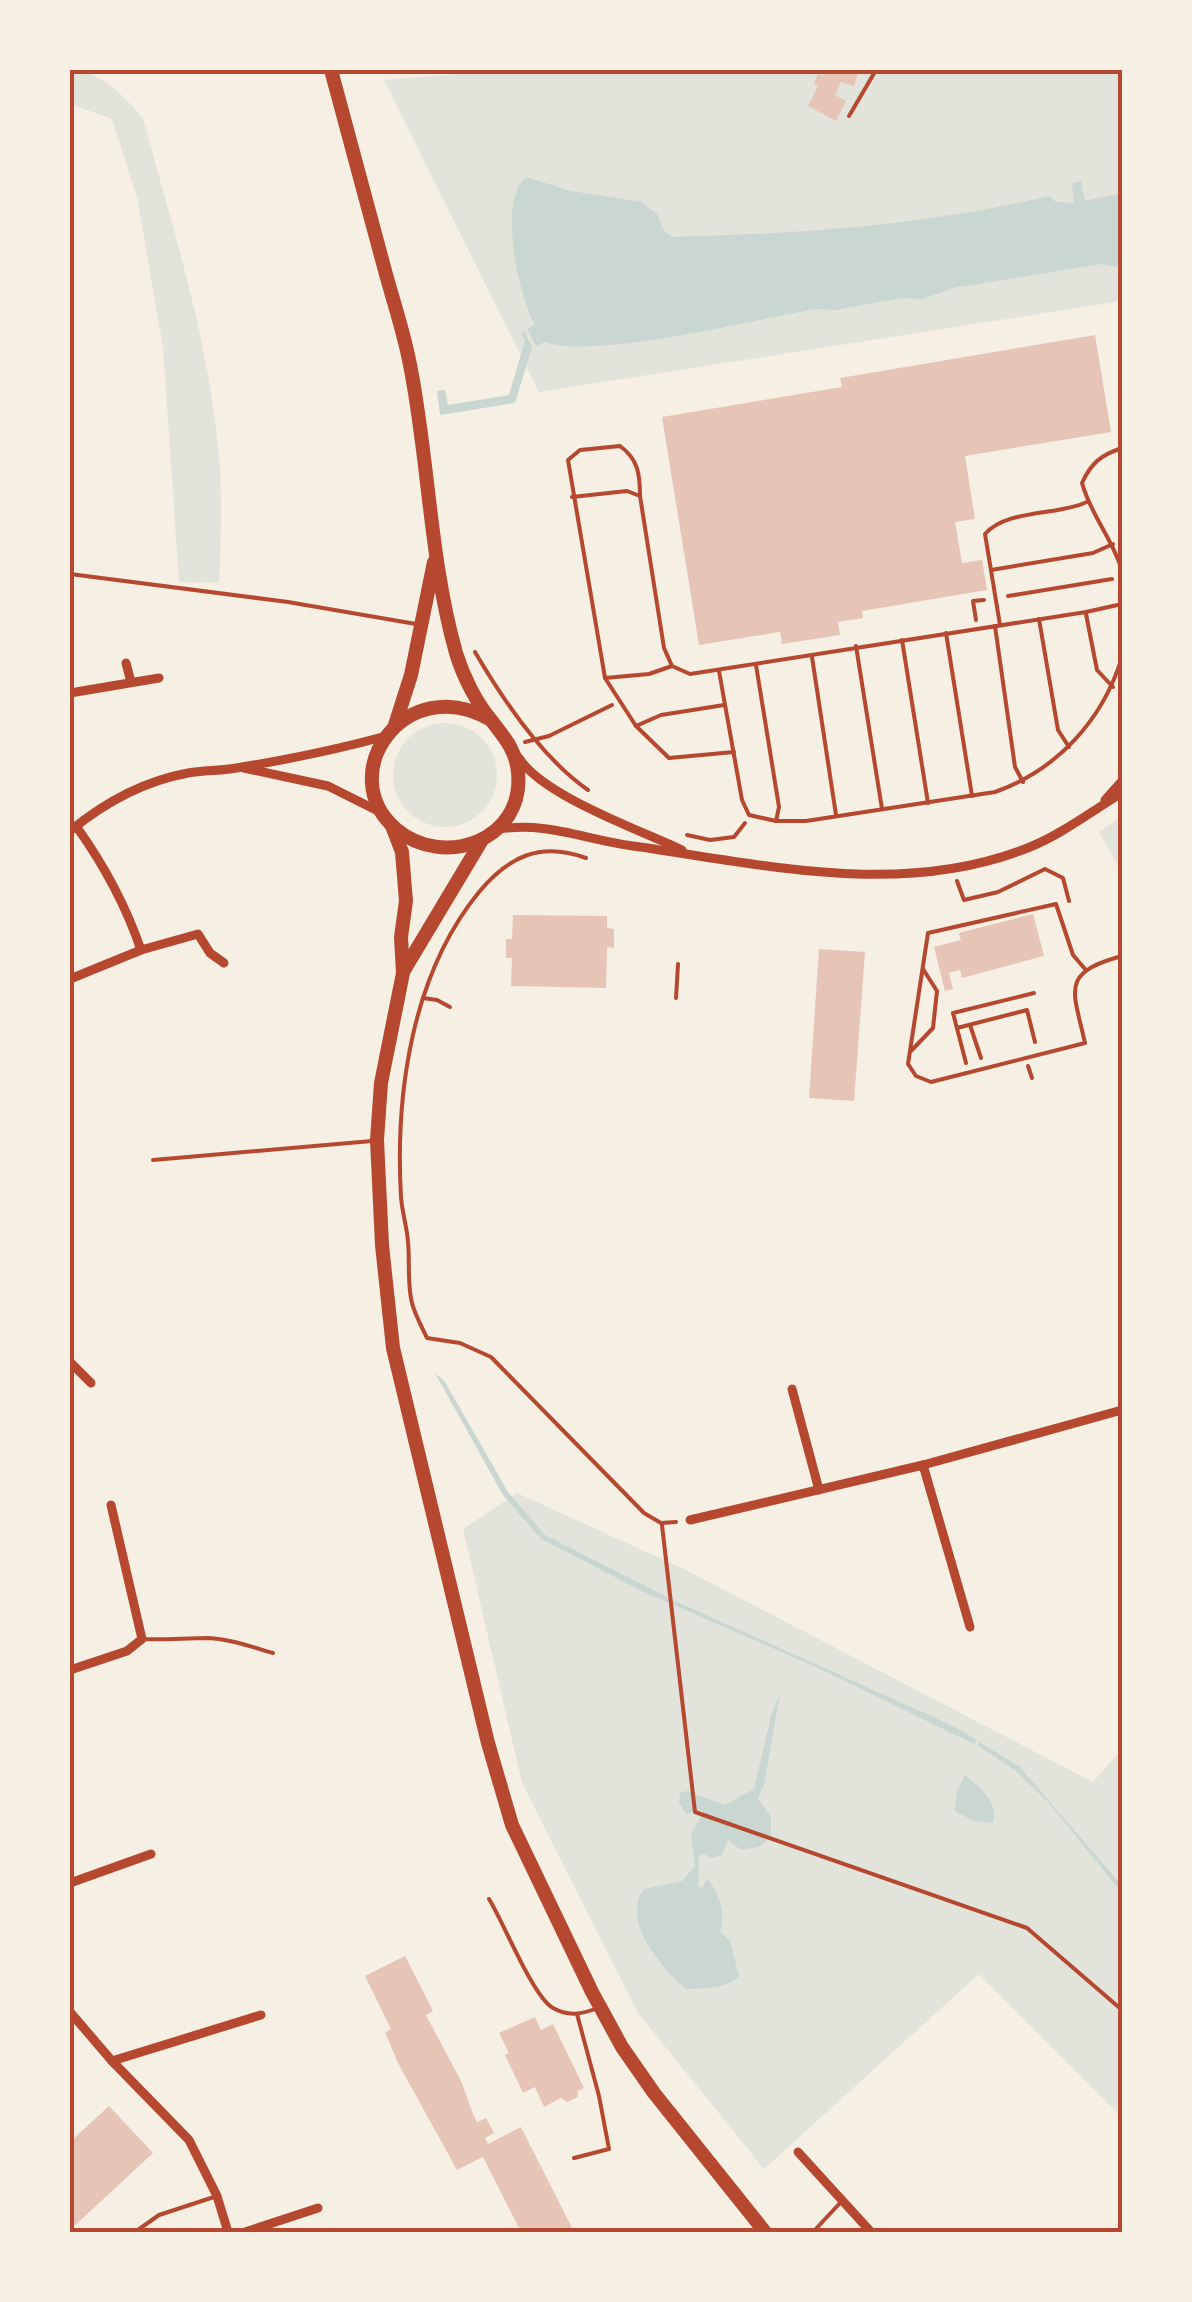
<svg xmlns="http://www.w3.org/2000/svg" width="1192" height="2302" viewBox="0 0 1192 2302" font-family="Helvetica,sans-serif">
<rect width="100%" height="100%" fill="#f6efe4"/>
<g fill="#e2e4dc">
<path d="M 70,70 C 100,70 125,97 143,118 C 172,226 207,334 218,446 C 223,491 221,537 219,583 L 179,582 L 163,347 L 137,197 L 112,119 L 70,104 Z"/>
<path d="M 507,70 L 1122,70 L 1122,301 L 539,392 L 384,80 Z"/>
<circle cx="445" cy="775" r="52"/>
<path d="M 1122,815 L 1122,873 L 1099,832 Z"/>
<path d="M 517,1493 L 686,1570 L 1093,1782 L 1122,1749 L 1122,2117 L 979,1974 L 764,2169 L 638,2013 L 522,1783 L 463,1529 Z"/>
</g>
<g fill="#c9d6d2">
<path d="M 526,177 L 571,191 L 641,202 L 657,214 L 664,231 L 672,237 C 798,234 927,225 1049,196 L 1056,202 L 1074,203 L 1072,183 L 1081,181 L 1085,201 L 1122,193 L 1122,268 L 1101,264 L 953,288 L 923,299 L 902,298 L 836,310 L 816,309 C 758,319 593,360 545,342 L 536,346 L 527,329 L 535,325 C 519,297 497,200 526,177 Z"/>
<path d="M 524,331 L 532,347 L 515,403 L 440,415 L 437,391 L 445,390 L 448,405 L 509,395 L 525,341 L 521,333 Z"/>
<path d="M 435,1373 L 445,1382 L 508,1492 L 545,1535 L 675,1601 L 949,1724 L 977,1740 L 974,1744 L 816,1667 L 644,1592 L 541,1539 L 503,1495 Z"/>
<path d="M 780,1693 L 764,1785 L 758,1798 L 771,1817 L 771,1836 L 759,1847 L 741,1850 L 728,1840 L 722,1855 L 711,1858 L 702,1853 L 699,1858 L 698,1886 L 702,1888 L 707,1879 C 719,1891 726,1914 720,1931 L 730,1941 L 739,1976 C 725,1990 704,1988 686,1989 C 661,1968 620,1919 644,1889 L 682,1881 L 695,1866 L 691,1835 L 703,1812 L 699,1809 L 687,1815 L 679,1803 L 680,1793 L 687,1791 L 725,1805 L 754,1789 L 771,1716 Z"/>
<path d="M 979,1742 L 1019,1766 L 1122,1886 L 1122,1893 L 1049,1803 L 1016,1771 L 977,1745 Z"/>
<path d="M 965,1775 C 979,1787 999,1802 993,1823 L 974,1821 L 955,1811 L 957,1791 Z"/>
</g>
<g fill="#e6c5b7">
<path d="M 825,70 L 859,70 L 854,86 L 841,82 L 835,95 L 846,101 L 836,121 L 808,106 L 818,86 L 814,84 L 818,74 L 823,76 Z"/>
<path d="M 1095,335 L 1111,432 L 965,456 L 975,519 L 955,522 L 962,563 L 982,560 L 987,590 L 862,611 L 863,618 L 838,622 L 840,635 L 782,644 L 780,632 L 699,645 L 662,417 L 842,387 L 840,378 Z"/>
<path d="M 1033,914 L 1044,956 L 962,978 L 960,970 L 949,973 L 953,989 L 945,991 L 934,947 L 961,940 L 959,933 Z"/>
<path d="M 513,915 L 607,916 L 607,928 L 614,929 L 614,948 L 607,947 L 606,988 L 511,986 L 512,958 L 506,958 L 506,939 L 512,939 Z"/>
<path d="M 819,949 L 865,952 L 854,1101 L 809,1098 Z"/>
<path d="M 405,1956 L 433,2011 L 426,2015 L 462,2083 L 473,2114 L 477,2122 L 486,2118 L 494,2133 L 485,2138 L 488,2144 L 521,2127 L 574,2232 L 521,2232 L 483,2157 L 457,2170 L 398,2063 L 385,2032 L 391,2029 L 365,1976 Z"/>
<path d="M 535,2017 L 541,2030 L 553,2024 L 584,2088 L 577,2091 L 578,2097 L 567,2102 L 561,2098 L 544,2107 L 535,2087 L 523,2093 L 505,2055 L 509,2053 L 499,2033 Z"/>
<path d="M 109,2106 L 153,2153 L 70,2230 L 70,2142 Z"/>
</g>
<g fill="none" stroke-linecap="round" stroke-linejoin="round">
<g stroke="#b5482f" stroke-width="4">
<path d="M 849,116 L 876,70"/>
<path d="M 1008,596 L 1112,579"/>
<path d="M 976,620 L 973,601 L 984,600"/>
<path d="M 475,652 C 503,700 542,758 588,790"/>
<path d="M 525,742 L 549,736 L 612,705"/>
<path d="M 687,835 L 710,840 L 734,837 L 745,823"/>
<path d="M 586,858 C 540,841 508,857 479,892 C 412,974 395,1093 401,1197 C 402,1212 407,1227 408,1242 C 410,1262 407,1284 412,1303 C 415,1315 422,1327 427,1338 L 460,1343 L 491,1357 L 644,1513 L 661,1523 L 676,1522"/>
<path d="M 957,881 L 964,900 L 998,892 L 1045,869 L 1063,878 L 1069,901"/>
<path d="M 423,998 L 437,1000 L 450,1007"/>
<path d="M 970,1025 L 981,1058"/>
<path d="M 957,1028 L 1027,1010 L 1035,1042"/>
<path d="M 966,1063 L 953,1013 L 1034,993"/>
<path d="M 1028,1066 L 1032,1078"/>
<path d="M 662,1525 L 695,1812 L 1027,1928 L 1122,2010"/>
</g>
<g stroke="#b5482f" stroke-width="4">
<path d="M 1122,448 C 1101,455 1091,463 1082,483 C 1091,516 1113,539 1122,571"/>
<path d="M 572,497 L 627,491 L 640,496"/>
<path d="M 991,570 L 1093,553 L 1113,544"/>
<path d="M 70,574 L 288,602 L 416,624"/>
<path d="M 1086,614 L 1097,670 L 1113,687"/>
<path d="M 1039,619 L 1058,730 L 1069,747"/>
<path d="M 1000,625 L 985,534 C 1007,509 1057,516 1087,502"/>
<path d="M 995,626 L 1015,767 L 1023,782"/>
<path d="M 946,633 L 972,796"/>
<path d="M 902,640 L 928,803"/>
<path d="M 856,646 L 882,809"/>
<path d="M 812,657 L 836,815"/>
<path d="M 756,665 L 779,807 L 776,821"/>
<path d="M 672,666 L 649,674 L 605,678 L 568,460 L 580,450 L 620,446 C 638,459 640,474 640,496 L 664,648 L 672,666 L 690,674 L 1086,612 L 1122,604"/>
<path d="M 719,671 L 742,800 L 749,815 L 776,821 L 806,821 L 995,792 C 1057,770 1103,720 1122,657"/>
<path d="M 605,678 L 636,726 L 669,758 L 734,752"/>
<path d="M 636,726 L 661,715 L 724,705"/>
<path d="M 1085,969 L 1073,955 L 1056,904 L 928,933 L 908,1064 L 916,1076 L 931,1082 L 1085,1043 C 1073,989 1060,973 1122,956"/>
<path d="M 676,998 L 678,964"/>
<path d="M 911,1051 L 933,1028 L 937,991 L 923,969"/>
<path d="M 153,1160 L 372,1141"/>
<path d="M 142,1639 C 164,1640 186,1638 208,1638 C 230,1639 252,1647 273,1653"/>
<path d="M 489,1899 C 504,1923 533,1997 553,2008 C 569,2017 582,2014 598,2008"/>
<path d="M 574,2158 L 609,2149 L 599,2096 L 577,2014"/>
<path d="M 135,2232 L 159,2215 L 217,2196"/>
<path d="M 813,2232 L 840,2203"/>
</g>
<g stroke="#b5482f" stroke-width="9">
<path d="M 126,663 L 131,682"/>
<path d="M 70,693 L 159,678"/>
<path d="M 519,758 C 543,796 640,830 682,850"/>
<path d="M 244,768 L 328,786 L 380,812"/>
<path d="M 1105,800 L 1122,781"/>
<path d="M 76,826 C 104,865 125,903 141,950"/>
<path d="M 498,829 C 549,822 583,839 633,846 C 763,864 902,899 1030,847 C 1062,834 1092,811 1122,793"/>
<path d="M 70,831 C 104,803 144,781 188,773 C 205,770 224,771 242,767 C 290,759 339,749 386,736"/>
<path d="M 70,979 L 141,950 L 198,934 L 210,953 L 224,963"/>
<path d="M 70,1362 L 91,1383"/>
<path d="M 792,1389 L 819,1490"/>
<path d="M 923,1465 L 970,1627"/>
<path d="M 690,1520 L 923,1465 L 1122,1410"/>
<path d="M 70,1670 L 127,1651 L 142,1639 L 111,1505"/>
<path d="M 70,1883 L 151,1854"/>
<path d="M 70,2012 L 112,2061 L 189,2140 L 217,2196 L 228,2232"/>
<path d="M 112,2061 L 261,2015"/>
<path d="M 798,2152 L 871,2232"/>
<path d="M 245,2232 L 318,2208"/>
</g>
<g stroke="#b5482f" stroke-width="14">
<path d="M 331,70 C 349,136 366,202 384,267 C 393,301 405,335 411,370 C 429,464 430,561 456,653 C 463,676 476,702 491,720 C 504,737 516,750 518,772 C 525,841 443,869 396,829 C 332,774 406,670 491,720"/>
<path d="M 395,725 L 411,675 L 434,562"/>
<path d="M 392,826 L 402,852 L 406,901 L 401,937 L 403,973 L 381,1083 L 377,1140 L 382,1245 L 393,1348 L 488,1743 L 512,1825 L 592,1992 L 622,2047 L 654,2093 L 765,2232"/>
<path d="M 403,972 L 482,840"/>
</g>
</g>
<rect width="1192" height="2302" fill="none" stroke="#f6efe4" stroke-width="145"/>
<rect x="72" y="72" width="1048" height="2158" fill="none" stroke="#b5482f" stroke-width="4"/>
</svg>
